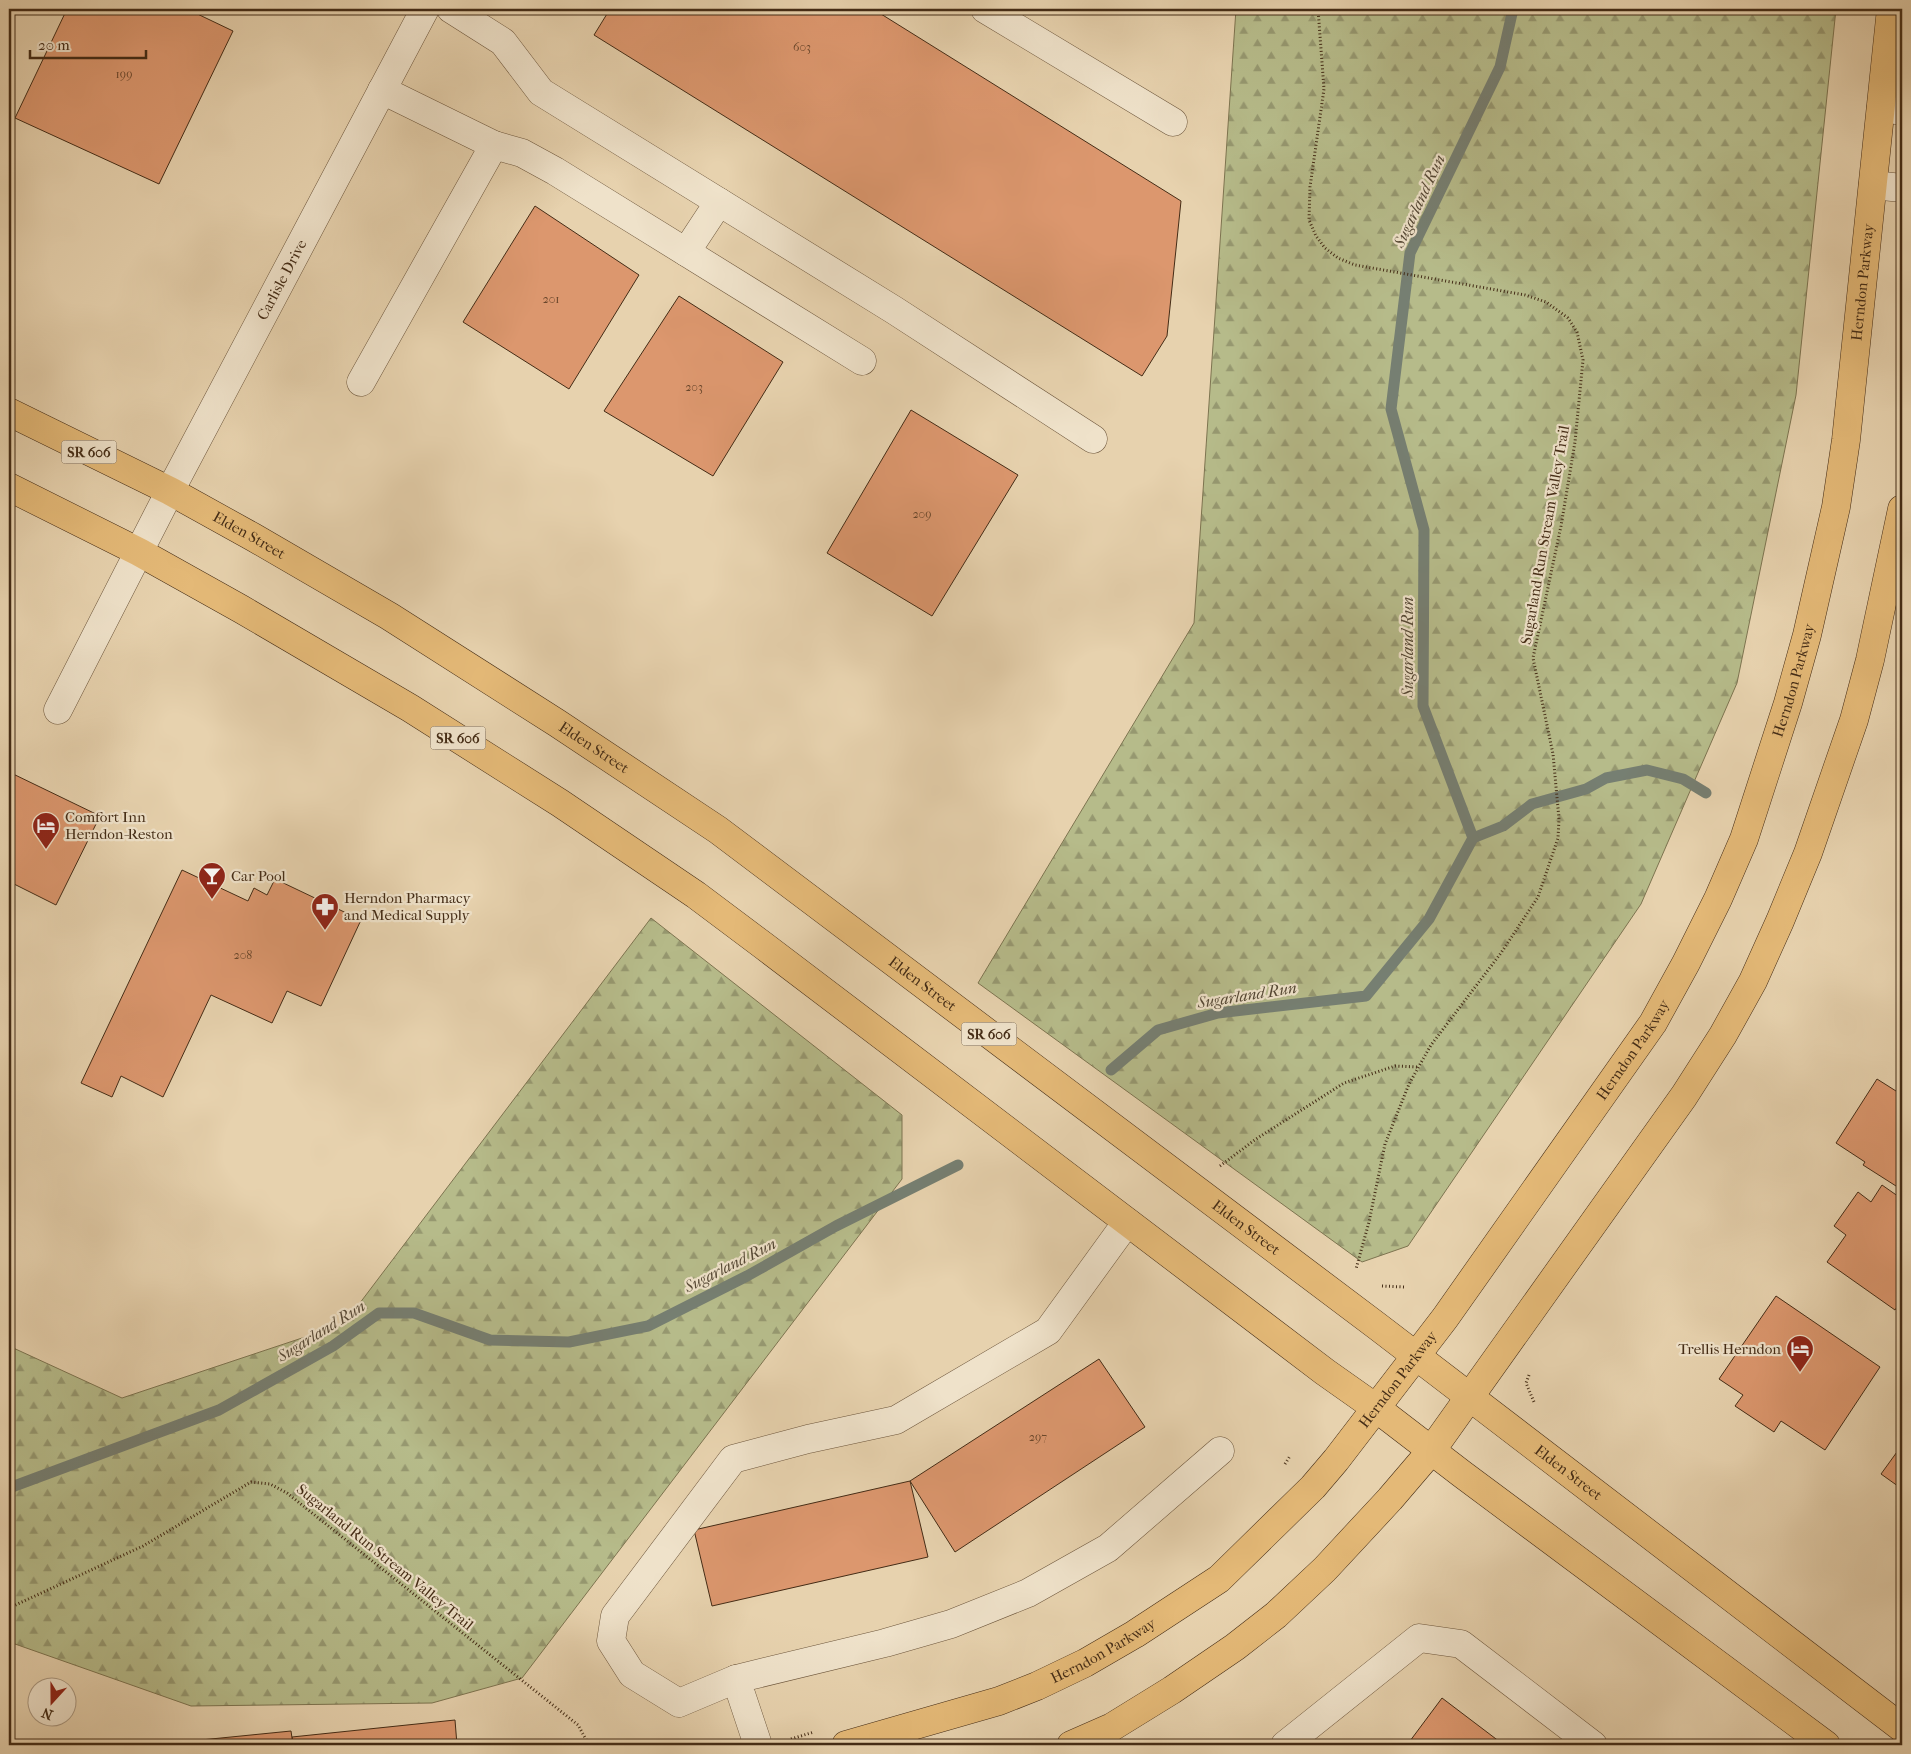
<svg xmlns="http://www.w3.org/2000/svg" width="1911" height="1754" viewBox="0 0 1911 1754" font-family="'IM FELL French Canon',serif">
<defs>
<pattern id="forest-firs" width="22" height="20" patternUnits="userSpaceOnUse" patternTransform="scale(1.25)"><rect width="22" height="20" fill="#b6bb8a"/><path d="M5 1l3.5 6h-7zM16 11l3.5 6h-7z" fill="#969870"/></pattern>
</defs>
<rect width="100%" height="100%" fill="#e7d2ae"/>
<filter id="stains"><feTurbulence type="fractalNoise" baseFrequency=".004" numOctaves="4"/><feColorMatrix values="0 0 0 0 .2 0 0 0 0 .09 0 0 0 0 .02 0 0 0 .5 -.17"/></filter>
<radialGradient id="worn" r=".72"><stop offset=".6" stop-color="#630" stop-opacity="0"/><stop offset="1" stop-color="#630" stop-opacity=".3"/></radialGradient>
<g fill="url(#forest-firs)" stroke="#7d7450">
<path d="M 1236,9 L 1836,9 L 1796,395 L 1737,683 L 1641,904 L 1408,1246 L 1362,1262 L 978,983 L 1194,623 Z"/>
<path d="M 651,918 L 902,1115 L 902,1179 L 522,1678 L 432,1703 L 191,1706 L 15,1644 L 9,1644 L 9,1346 L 122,1398 L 344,1324 Z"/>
</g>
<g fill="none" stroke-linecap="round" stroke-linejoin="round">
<g stroke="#767f72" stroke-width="11">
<path d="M 1473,838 L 1503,826 L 1532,804 L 1586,789 L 1606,778 L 1647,770 L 1683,779 L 1706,793"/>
<path d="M 1111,1070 L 1158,1030 L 1218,1013 L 1366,996 L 1429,919 L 1473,838 L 1423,706 L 1424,530 L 1391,409 L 1410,253 L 1500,67 L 1513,9"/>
<path d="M 9,1488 L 219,1410 L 333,1346 L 379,1313 L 414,1313 L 490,1340 L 569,1342 L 648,1326 L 747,1276 L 836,1226 L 958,1165"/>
</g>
</g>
<g fill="#dc976e" stroke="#442c16">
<path d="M 67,9 L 187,9 L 233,31 L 159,184 L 15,118 Z"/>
<path d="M 610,9 L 873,9 L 1181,201 L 1167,336 L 1142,376 L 594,35 Z"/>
<path d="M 535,206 L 639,275 L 569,389 L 463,322 Z"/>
<path d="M 679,296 L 783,362 L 713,476 L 604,411 Z"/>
<path d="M 911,410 L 1018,475 L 932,616 L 827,553 Z"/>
<path d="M 9,772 L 100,816 L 56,905 L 12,883 L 9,890 Z"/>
<path d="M 182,870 L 248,901 L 254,888 L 267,895 L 275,879 L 361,920 L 321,1006 L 287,991 L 272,1023 L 211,995 L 163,1097 L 121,1076 L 112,1097 L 81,1083 Z"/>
<path d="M 1877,1079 L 1896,1091 L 1902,1082 L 1902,1186 L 1898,1183 L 1896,1186 L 1863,1165 L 1865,1162 L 1836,1143 Z"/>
<path d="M 1882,1185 L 1902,1199 L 1902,1299 L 1895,1310 L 1827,1262 L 1846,1235 L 1834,1226 L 1858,1192 L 1871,1202 Z"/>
<path d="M 1776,1296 L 1880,1367 L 1825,1450 L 1781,1421 L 1774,1432 L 1735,1406 L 1743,1395 L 1719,1379 Z"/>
<path d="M 1099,1359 L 1145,1427 L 955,1552 L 910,1481 Z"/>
<path d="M 1902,1445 L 1902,1489 L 1881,1474 Z"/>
<path d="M 910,1481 L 928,1557 L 712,1606 L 694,1530 Z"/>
<path d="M 1442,1698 L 1504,1745 L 1407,1745 Z"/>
<path d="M 455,1720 L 457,1745 L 293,1745 L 292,1737 Z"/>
<path d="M 291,1731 L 293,1745 L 151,1745 Z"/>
</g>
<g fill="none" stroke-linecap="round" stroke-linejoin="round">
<defs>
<g id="minor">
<path d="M 451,9 L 503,42 L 541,92 L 894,310 L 1093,439"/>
<path d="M 985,9 L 1173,122"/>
<path d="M 382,90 L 494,145 L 522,153 L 555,171 L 862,361"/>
<path d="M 1881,108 L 1902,111"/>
<path d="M 1873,185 L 1902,188"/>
<path d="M 686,252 L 719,202"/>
<path d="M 361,382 L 494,145"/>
<path id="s1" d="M 58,710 L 170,491 L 425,9"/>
<path d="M 736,1679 L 679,1703 L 632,1674 L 611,1641 L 615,1616 L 733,1459 L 808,1439 L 896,1420 L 1048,1331 L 1127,1222"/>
<path d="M 758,1745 L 736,1679 L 885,1643 L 951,1624 L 1028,1593 L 1108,1548 L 1220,1451"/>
<path d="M 1285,1745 L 1419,1638 L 1461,1644 L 1593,1745"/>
</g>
<g id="major">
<path id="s2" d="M 9,412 L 170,491 L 253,537 L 389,616 L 557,723 L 718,830 L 1377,1326 L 1902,1728"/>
<path d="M 9,487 L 139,552 L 241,609 L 410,708 L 560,803 L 696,895 L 764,946 L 1325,1372 L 1376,1408 L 1462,1474 L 1826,1745"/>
<path id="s3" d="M 846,1745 L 999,1701 L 1037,1686 L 1085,1663 L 1135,1634 L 1219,1579 L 1313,1487 L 1336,1460 L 1445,1318 L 1653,1023 L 1686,963 L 1718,899 L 1744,839 L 1788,703 L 1807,635 L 1836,507 L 1846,440 L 1891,9"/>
<path d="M 1071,1745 L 1112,1727 L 1172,1690 L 1235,1647 L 1276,1615 L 1325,1569 L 1390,1499 L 1431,1451 L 1684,1096 L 1723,1035 L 1753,981 L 1780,921 L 1808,853 L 1854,720 L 1870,660 L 1902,509"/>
</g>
</defs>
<use href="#minor" stroke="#6d563c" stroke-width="29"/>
<use href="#major" stroke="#442c16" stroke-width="29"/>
<g stroke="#442c16" stroke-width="3" stroke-dasharray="1 2.5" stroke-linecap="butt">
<path d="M 1318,9 L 1324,89 L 1310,187 L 1309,220 L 1316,236 L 1325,248 L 1338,258 L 1355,265 L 1525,295 L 1546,302 L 1568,318 L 1577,332 L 1583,360 L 1575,442 L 1561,526 L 1533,658 L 1553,754 L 1559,819 L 1558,838 L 1538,897 L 1501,953 L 1431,1045 L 1409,1084 L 1385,1144 L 1369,1222 L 1356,1269"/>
<path d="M 1220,1166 L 1256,1139 L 1344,1083 L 1395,1066 L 1418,1067"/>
<path d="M 1382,1286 L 1404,1287"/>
<path d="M 1529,1375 L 1526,1383 L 1534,1402"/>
<path d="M 1285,1464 L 1290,1456"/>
<path d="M 9,1608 L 143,1546 L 251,1482 L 270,1484 L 287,1493 L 578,1725 L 589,1745"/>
<path d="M 791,1739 L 814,1732"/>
</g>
<use href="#minor" stroke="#efe2ca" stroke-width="28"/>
<use href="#major" stroke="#e4b977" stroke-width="28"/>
</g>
<defs>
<symbol id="hotel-pin" viewBox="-11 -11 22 30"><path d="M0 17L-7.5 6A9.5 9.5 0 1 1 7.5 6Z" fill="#8f2418" stroke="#efe2ca"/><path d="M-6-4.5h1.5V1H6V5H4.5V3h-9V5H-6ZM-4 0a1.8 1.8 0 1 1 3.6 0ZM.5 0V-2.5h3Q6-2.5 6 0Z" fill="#fff"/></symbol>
<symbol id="bar-pin" viewBox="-11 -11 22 30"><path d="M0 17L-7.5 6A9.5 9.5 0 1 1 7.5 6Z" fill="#8f2418" stroke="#efe2ca"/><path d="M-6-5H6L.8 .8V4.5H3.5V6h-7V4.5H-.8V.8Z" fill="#fff"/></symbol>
<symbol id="pharmacy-pin" viewBox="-11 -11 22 30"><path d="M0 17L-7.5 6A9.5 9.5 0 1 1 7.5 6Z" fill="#8f2418" stroke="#efe2ca"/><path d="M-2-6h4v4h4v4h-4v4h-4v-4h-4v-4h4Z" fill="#fff"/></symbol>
</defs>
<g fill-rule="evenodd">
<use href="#hotel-pin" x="30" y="810" width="32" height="43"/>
<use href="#bar-pin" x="196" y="860" width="32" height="43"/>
<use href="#pharmacy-pin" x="309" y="891" width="32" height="43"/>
<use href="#hotel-pin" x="1784" y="1333" width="32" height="43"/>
</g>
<g text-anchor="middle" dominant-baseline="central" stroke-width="4.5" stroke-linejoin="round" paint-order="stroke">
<g font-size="12" fill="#6a472c">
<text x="802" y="47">603</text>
<text x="124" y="74">199</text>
<text x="551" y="299">201</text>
<text x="694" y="387">203</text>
<text x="922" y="514">209</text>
<text x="243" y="955">208</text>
<text x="1038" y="1437">297</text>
</g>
<g fill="#efe2ca" stroke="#77634c" stroke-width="1">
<rect x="61.5" y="440.5" width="55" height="23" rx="4"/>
<rect x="430.5" y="726.5" width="55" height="23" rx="4"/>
<rect x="961.5" y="1022.5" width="55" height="23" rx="4"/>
</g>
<g font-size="14" font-weight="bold" fill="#442c16">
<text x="89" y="452">SR 606</text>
<text x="458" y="738">SR 606</text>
<text x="989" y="1034">SR 606</text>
</g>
<g font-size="15" fill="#442c16" stroke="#efe2ca">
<text stroke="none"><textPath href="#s1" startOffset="485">Carlisle Drive</textPath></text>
<text stroke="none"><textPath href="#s3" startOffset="1895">Herndon Parkway</textPath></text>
<text stroke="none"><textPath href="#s2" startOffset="270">Elden Street</textPath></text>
<text transform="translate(1545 535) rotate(-80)">Sugarland Run Stream Valley Trail</text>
<text stroke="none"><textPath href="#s3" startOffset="1490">Herndon Parkway</textPath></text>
<text stroke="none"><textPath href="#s2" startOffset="675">Elden Street</textPath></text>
<text stroke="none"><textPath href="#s2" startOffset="1080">Elden Street</textPath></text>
<text stroke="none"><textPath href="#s3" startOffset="1085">Herndon Parkway</textPath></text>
<text stroke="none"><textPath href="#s2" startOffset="1485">Elden Street</textPath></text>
<text stroke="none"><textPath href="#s3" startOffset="680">Herndon Parkway</textPath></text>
<text stroke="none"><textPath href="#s2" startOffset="1890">Elden Street</textPath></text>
<text transform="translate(385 1557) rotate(39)">Sugarland Run Stream Valley Trail</text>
<text stroke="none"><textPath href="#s3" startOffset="275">Herndon Parkway</textPath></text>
</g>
<g font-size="15" fill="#442c16" stroke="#efe2ca" text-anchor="start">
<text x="65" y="817">Comfort Inn<tspan x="65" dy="17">Herndon-Reston</tspan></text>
<text x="231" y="876">Car Pool</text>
<text x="344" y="898">Herndon Pharmacy<tspan x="344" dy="17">and Medical Supply</tspan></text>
<text x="1781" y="1349" text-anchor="end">Trellis Herndon</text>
</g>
<g font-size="16" font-style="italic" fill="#554835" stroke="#efe2ca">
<text transform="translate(1419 201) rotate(-65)">Sugarland Run</text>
<text transform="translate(1407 647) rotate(-90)">Sugarland Run</text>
<text transform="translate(1247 995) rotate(-9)">Sugarland Run</text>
<text transform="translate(730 1265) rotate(-27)">Sugarland Run</text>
<text transform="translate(321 1331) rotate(-32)">Sugarland Run</text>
</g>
</g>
<rect width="1911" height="1754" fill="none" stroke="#e7d2ae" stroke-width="30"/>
<rect x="10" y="10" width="1891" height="1734" fill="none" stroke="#442c16" stroke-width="2.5"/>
<rect x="15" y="15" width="1881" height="1724" fill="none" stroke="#442c16"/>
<g transform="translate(52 1702) rotate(201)"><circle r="24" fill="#efe2ca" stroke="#ab9982"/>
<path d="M0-4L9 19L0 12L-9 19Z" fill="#8f2418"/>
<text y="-8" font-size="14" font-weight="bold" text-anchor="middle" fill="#442c16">N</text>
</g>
<path d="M30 50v8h116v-8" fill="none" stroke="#442c16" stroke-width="2.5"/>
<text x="38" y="50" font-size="15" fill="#442c16" stroke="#efe2ca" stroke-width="4" paint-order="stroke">20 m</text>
<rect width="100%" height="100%" filter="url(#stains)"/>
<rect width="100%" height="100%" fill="url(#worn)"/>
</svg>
